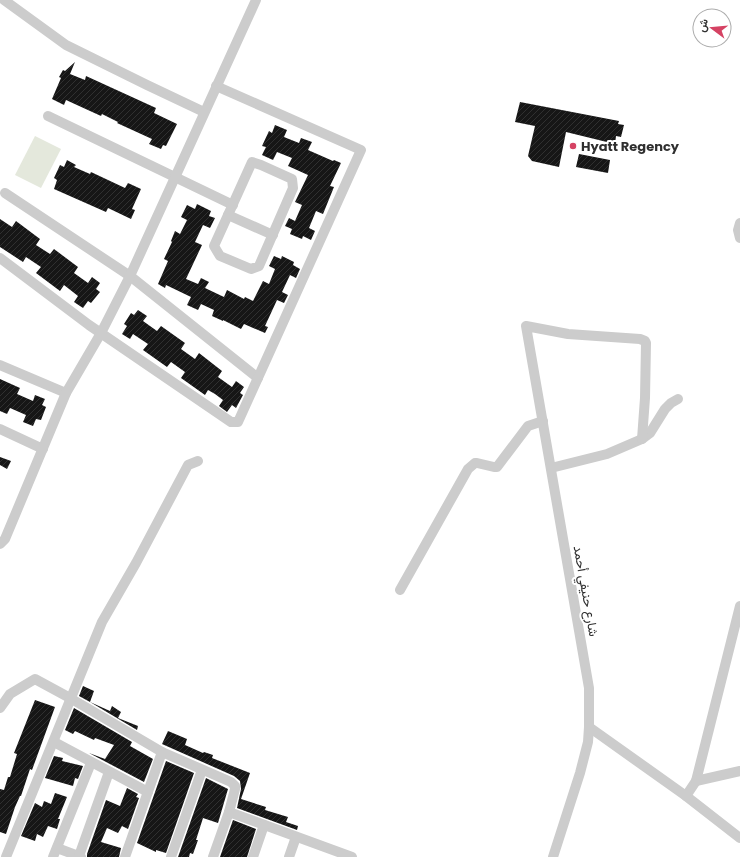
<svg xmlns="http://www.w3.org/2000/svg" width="740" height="857" viewBox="0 0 740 857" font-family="Poppins,Vazirmatn,sans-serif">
<defs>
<pattern id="building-hatch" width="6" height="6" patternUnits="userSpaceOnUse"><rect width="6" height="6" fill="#161616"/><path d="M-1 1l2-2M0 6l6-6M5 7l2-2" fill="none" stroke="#303030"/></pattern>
</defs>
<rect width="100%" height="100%" fill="#fff"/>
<path fill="#e4e8dc" d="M 35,136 L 61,149 L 41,188 L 15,175 Z"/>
<g fill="url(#building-hatch)">
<path d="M 75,62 L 70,74 L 85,80 L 86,76 L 156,108 L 154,113 L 177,124 L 166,146 L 163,145 L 161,149 L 149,144 L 152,139 L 117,123 L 118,122 L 102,114 L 101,116 L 66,100 L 64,105 L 52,99 L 61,78 L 59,77 L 63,70 L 65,71 Z"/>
<path d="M 520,102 L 619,121 L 618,124 L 624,125 L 621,137 L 616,136 L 615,144 L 566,132 L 559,167 L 532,161 L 528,156 L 535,126 L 515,122 Z"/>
<path d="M 275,125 L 287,130 L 284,137 L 299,143 L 301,138 L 312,142 L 308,150 L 333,161 L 334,160 L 341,163 L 330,186 L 334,187 L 323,214 L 316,211 L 309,228 L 315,231 L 311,240 L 303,236 L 302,239 L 290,234 L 292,229 L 285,226 L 289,218 L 295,221 L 302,205 L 295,202 L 308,175 L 288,166 L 292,158 L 277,152 L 273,160 L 262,155 L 266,147 L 262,146 L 269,131 L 272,133 Z"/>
<path d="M 579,154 L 610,160 L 608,173 L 576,167 Z"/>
<path d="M 67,160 L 76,165 L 74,167 L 90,174 L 91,172 L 125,188 L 128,183 L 141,189 L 132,209 L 135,210 L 131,219 L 108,208 L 106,212 L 54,189 L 57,180 L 54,178 L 60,165 L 64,167 Z"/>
<path d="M 197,204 L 211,211 L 209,216 L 215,218 L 210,228 L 203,225 L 195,242 L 202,245 L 186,279 L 198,284 L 201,278 L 209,282 L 205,288 L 224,297 L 227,290 L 244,299 L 245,297 L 253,301 L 263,281 L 269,284 L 275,269 L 269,266 L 274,256 L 281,259 L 282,256 L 294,262 L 293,265 L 300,269 L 296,278 L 290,275 L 282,292 L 288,295 L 284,303 L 277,300 L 265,326 L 268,327 L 265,333 L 244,324 L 241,329 L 223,320 L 223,321 L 212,316 L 214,310 L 201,304 L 198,310 L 187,305 L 191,297 L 166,285 L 165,288 L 158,284 L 168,261 L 164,259 L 172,242 L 171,241 L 175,231 L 180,234 L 187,220 L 181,217 L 187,205 L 195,209 Z"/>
<path d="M 0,219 L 12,227 L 16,221 L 40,239 L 36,245 L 50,254 L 54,249 L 78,267 L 74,273 L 88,283 L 92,277 L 100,283 L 96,289 L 100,292 L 91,303 L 88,301 L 83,308 L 74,302 L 78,296 L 64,285 L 60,291 L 36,273 L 41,267 L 26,257 L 23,262 L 0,247 Z"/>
<path d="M 138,310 L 147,316 L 143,321 L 157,331 L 161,326 L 185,343 L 181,349 L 195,359 L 199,353 L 222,371 L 218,377 L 232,387 L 236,381 L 244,387 L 240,393 L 243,395 L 236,408 L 232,405 L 227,412 L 219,406 L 223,400 L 215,394 L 208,390 L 205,395 L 181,378 L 185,372 L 171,362 L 167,367 L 143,350 L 148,344 L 133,334 L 130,339 L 122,334 L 127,326 L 124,324 L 131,313 L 134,315 Z"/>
<path d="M 0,379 L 20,388 L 17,394 L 33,401 L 35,395 L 45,399 L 42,405 L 46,407 L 41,420 L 36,419 L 33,426 L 23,422 L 26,415 L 10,408 L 7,414 L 0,411 Z"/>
<path d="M 0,457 L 11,461 L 7,469 L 0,465 Z"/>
<path d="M 83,686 L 94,691 L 90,702 L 79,696 Z"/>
<path d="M 35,700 L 55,707 L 32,770 L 30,769 L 21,796 L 20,796 L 15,807 L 6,834 L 0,832 L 0,789 L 4,790 L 8,777 L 10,777 L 17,754 L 14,753 Z"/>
<path d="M 90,702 L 110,711 L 112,706 L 121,712 L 118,718 L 138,726 L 137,730 Z"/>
<path d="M 74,708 L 132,742 L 130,746 L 153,759 L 144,782 L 89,753 L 105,759 L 114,745 L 95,738 L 94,740 L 75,731 L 73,734 L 65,730 Z"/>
<path d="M 168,731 L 187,739 L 185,745 L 203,753 L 204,752 L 213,755 L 212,758 L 250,773 L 241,799 L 266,807 L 265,810 L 288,817 L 286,822 L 298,826 L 297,830 L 237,808 L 241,789 L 240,781 L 234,776 L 162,744 Z"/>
<path d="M 54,756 L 63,758 L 62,761 L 83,766 L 78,779 L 75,778 L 73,786 L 45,778 Z"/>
<path d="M 166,761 L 194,773 L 166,853 L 156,850 L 156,852 L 137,843 Z"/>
<path d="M 206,778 L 228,789 L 218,823 L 203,818 L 196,840 L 198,840 L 193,854 L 190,853 L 189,857 L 178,857 Z"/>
<path d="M 127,788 L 138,794 L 136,797 L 139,798 L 128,829 L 122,826 L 118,833 L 107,828 L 101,842 L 121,848 L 119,857 L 87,857 L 87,854 L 106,800 L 120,806 Z"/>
<path d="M 55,793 L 67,797 L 58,819 L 60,819 L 57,829 L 48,826 L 43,837 L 37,834 L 35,841 L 21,836 L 35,803 L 42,807 L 44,801 L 51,804 Z"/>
<path d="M 233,820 L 256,829 L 247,857 L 220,857 Z"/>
</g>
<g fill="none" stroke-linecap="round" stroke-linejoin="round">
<g stroke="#ccc" stroke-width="10">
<path d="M 4,0 L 66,45 L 147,85 L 204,112"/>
<path d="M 48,116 L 233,205"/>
<path d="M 252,162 L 261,165 L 292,179 L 293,188 L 259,266 L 251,269 L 220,256 L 214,246 Z"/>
<path d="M 5,193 L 130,276 L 258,378"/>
<path d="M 228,215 L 273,235"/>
<path d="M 740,223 L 738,230 L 740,238"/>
<path d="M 0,258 L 89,325 L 231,422 L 238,422 L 361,150 L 216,86"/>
<path d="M 0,365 L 66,393"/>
<path d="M 0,429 L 43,449"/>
<path d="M 551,468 L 607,454 L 642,439 L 650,433 L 665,409 L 671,403 L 678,399"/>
<path d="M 0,544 L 5,539 L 66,393 L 101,333 L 130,276 L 256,0"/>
<path d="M 400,590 L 468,469 L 475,463 L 477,463 L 494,467 L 497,467 L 528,426 L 543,421"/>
<path d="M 740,606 L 696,781 L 686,796 L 740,838"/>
<path d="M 0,708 L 10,694 L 35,679 L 70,698 L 162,752 L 231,782 L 235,786 L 235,789 L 229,812 L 213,857"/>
<path d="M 589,727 L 686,796"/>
<path d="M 54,742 L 148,792"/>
<path d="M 696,781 L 740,771"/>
<path d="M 229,812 L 352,857"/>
<path d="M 57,848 L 81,857"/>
<path d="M 79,856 L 109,772"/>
<path d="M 6,857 L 102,622 L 136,563 L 188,465 L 198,461"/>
<path d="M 53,857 L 91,763"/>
<path d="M 125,857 L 162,752"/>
<path d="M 171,857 L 202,770"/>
<path d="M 253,857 L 264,825"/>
<path d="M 289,857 L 296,837"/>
<path d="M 553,857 L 580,773 L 588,742 L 589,727 L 589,688 L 526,326 L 568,334 L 640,339 L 645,341 L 646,343 L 645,398 L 642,439"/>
</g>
</g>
<circle fill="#d54263" stroke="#fff" stroke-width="1.5" cx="573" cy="146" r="4"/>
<g text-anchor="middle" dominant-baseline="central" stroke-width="4" stroke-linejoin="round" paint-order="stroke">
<g font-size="13" font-weight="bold" fill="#2f2f2f" stroke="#fff" text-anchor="start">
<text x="581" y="146">Hyatt Regency</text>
</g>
<g font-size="13" fill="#2f2f2f" stroke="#fff">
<text transform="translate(586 591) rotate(80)">شارع حنيفي أحمد</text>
</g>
</g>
<g transform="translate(712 28) rotate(286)"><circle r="19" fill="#ffffff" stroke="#acacac"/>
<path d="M0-3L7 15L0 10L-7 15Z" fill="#d54263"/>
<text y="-6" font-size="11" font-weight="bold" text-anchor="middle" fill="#2f2f2f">ش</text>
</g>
</svg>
